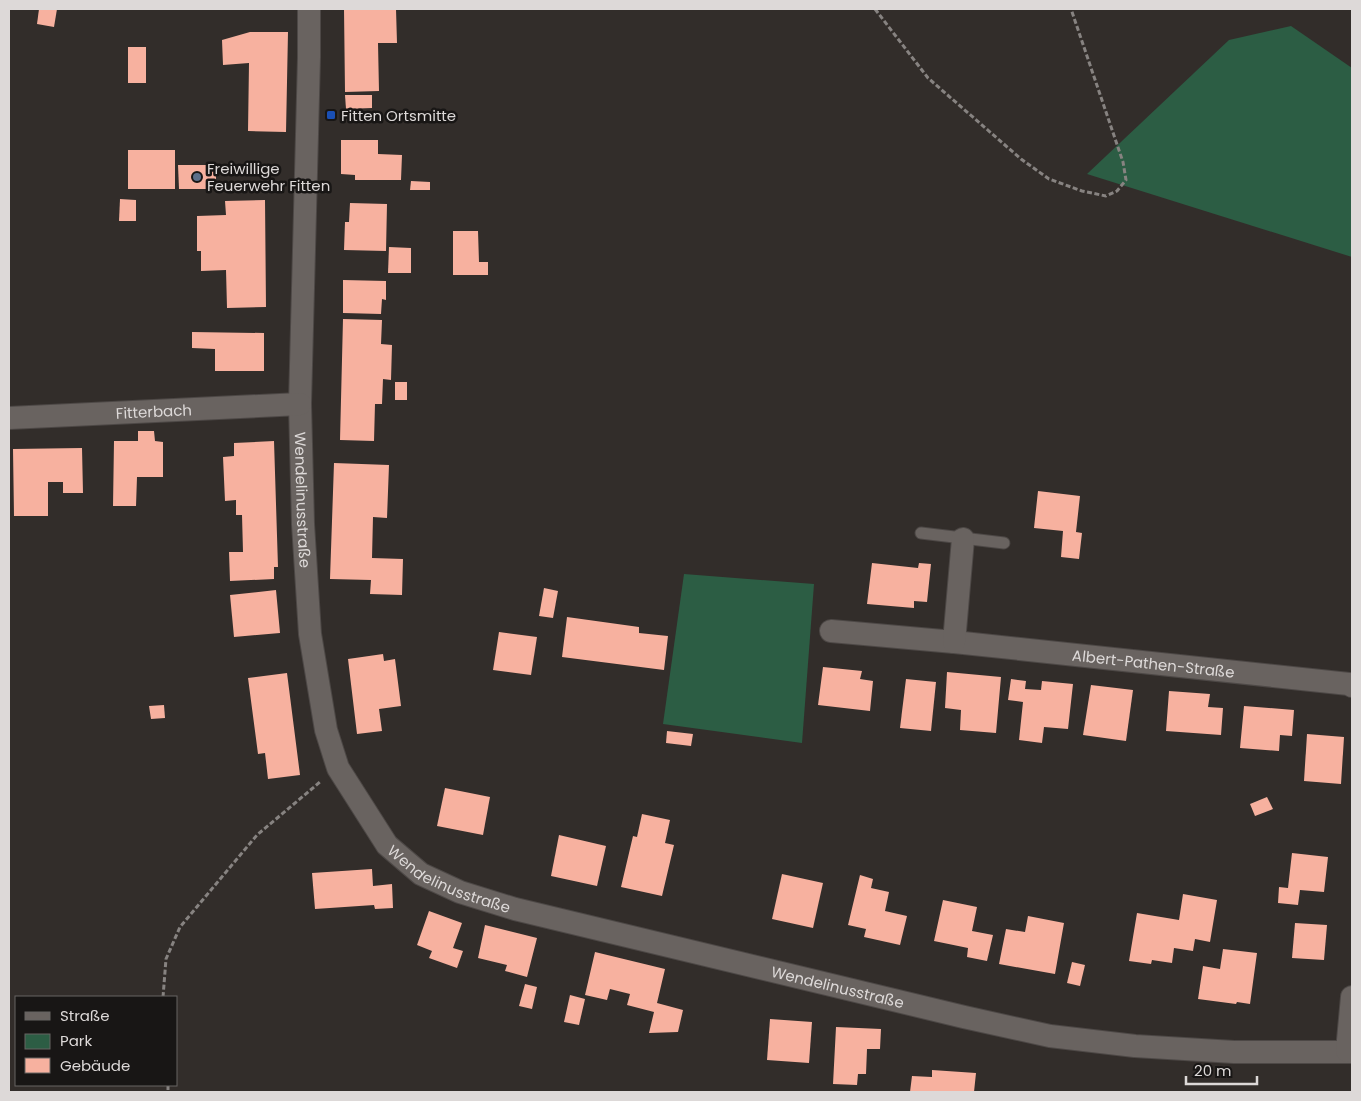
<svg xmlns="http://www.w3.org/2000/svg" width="1361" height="1101" viewBox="0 0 1361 1101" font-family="Poppins,sans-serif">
<rect width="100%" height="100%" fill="#322d2a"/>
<g fill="#2c5d44">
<path d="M 1291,26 L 1352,68 L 1352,257 L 1087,174 L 1229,40 Z"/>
<path d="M 684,574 L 814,584 L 802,743 L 663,724 Z"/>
</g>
<g fill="#f7b19f">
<path d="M 39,9 L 57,9 L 54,27 L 37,24 Z"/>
<path d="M 344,9 L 396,9 L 397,43 L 378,43 L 379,91 L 345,92 Z"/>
<path d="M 250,32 L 288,32 L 286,132 L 248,131 L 249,63 L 223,65 L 222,40 Z"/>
<rect x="128" y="47" width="18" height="36"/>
<path d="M 345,95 L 372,95 L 372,108 L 346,109 Z"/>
<path d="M 341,140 L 378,140 L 378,154 L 402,155 L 401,180 L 355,180 L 355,175 L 341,174 Z"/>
<rect x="128" y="150" width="47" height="39"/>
<path d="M 178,165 L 216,165 L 216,189 L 179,189 Z"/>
<path d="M 411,181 L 430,182 L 430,190 L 410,190 Z"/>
<path d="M 120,199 L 136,200 L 136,221 L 119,221 Z"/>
<path d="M 265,200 L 266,307 L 227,308 L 226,270 L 201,271 L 201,251 L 197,251 L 197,216 L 226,215 L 225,201 Z"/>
<path d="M 350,203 L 387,204 L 386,251 L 344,250 L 345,222 L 349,222 Z"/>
<path d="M 453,231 L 478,231 L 479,262 L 488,262 L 488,275 L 453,275 Z"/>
<path d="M 389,247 L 411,248 L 411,273 L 388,273 Z"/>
<path d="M 343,280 L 386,281 L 386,300 L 382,299 L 381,314 L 343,313 Z"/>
<path d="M 343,319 L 382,320 L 381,344 L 392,345 L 391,380 L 383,379 L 382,404 L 375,404 L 374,441 L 340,440 Z"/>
<path d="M 192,332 L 264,333 L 264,371 L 215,371 L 215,349 L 192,348 Z"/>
<rect x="395" y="382" width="12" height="18"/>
<path d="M 138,431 L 154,431 L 155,441 L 163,442 L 163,477 L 137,477 L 136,506 L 113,506 L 114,441 L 138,441 Z"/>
<path d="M 274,441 L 278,567 L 274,567 L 274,579 L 230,581 L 229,552 L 243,552 L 242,515 L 236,515 L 236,500 L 225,501 L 223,457 L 234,456 L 234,443 Z"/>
<path d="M 82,448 L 83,493 L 63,493 L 63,482 L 48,482 L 48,516 L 14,516 L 13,449 Z"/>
<path d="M 334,463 L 389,465 L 387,518 L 373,517 L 372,558 L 403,559 L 402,595 L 370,594 L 371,580 L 330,579 Z"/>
<path d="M 1038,491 L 1080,496 L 1076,532 L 1082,533 L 1079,559 L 1061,557 L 1063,531 L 1034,528 Z"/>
<path d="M 872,563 L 918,568 L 919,563 L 931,564 L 927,602 L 914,601 L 914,608 L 867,604 Z"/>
<path d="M 544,588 L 558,591 L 553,618 L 539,616 Z"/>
<path d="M 276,590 L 280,633 L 234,637 L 230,595 Z"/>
<path d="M 567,617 L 639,627 L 639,633 L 668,636 L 664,670 L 562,657 Z"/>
<path d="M 499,632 L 537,637 L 531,675 L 493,670 Z"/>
<path d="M 383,654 L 384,661 L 395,659 L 401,706 L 379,709 L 382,731 L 357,734 L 348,659 Z"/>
<path d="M 823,667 L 862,671 L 860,679 L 873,681 L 870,711 L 818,705 Z"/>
<path d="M 947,672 L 1001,677 L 996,733 L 960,730 L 961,710 L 945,708 Z"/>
<path d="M 287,673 L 300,775 L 268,779 L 265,753 L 258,754 L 248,678 Z"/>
<path d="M 906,679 L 936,682 L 931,731 L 900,728 Z"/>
<path d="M 1011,679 L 1026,681 L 1025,689 L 1041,690 L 1042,681 L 1073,684 L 1068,729 L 1044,727 L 1042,743 L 1019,740 L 1023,702 L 1008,700 Z"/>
<path d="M 1091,685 L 1133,690 L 1126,741 L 1083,735 Z"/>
<path d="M 1169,691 L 1210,694 L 1208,707 L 1223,708 L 1221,735 L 1166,731 Z"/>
<path d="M 164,705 L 165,718 L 151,719 L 149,706 Z"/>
<path d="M 1244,706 L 1294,710 L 1292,736 L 1280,735 L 1279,751 L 1240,748 Z"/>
<path d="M 667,731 L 693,734 L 691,746 L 666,743 Z"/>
<path d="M 1307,734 L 1344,737 L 1341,784 L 1304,781 Z"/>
<path d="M 445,788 L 490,797 L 483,835 L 437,826 Z"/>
<path d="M 1267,797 L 1273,809 L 1255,816 L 1250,804 Z"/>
<path d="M 642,814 L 670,820 L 665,843 L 674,845 L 662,896 L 621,887 L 633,836 L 637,837 Z"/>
<path d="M 559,835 L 606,846 L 597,886 L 551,876 Z"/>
<path d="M 1292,853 L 1328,857 L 1324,892 L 1300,890 L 1298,905 L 1278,903 L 1279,887 L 1288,888 Z"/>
<path d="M 372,869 L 373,886 L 392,884 L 393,908 L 375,909 L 374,905 L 315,909 L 312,873 Z"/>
<path d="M 782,874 L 823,883 L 813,928 L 772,919 Z"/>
<path d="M 860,875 L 873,879 L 871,888 L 889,892 L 885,911 L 907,916 L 900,945 L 864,937 L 866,929 L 848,925 Z"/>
<path d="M 1183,894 L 1217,900 L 1210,942 L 1195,939 L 1193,951 L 1174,948 L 1172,963 L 1152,960 L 1151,964 L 1129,961 L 1137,913 L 1179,920 Z"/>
<path d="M 943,900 L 977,907 L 972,931 L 993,935 L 987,961 L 967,957 L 968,948 L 934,941 Z"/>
<path d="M 429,911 L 462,923 L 453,948 L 463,951 L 457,968 L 429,958 L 432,951 L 417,945 Z"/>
<path d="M 1028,916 L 1064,923 L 1055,974 L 999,964 L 1006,929 L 1025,932 Z"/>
<path d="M 1295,923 L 1327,925 L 1324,960 L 1292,958 Z"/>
<path d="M 485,925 L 537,938 L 527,977 L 505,971 L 507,965 L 478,958 Z"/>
<path d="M 1223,949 L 1257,953 L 1250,1004 L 1237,1002 L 1236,1004 L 1198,999 L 1203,966 L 1220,969 Z"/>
<path d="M 595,952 L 665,969 L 657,1003 L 683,1010 L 678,1032 L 649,1033 L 654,1012 L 627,1005 L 630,994 L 610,989 L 607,1000 L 585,995 Z"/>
<path d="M 1072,962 L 1085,965 L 1080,986 L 1067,983 Z"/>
<path d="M 525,984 L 537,987 L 532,1009 L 519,1006 Z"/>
<path d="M 570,995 L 585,999 L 579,1025 L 564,1022 Z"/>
<path d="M 770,1019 L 812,1022 L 809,1063 L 767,1060 Z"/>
<path d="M 836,1027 L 881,1029 L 880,1049 L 867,1049 L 866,1074 L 858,1074 L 857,1085 L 833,1084 Z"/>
<path d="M 932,1070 L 976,1073 L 974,1092 L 910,1092 L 912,1076 L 932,1077 Z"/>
</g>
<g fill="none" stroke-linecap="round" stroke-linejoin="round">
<defs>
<path id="service" d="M 921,533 L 1004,543"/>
<g id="minor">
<path id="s1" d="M 309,9 L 309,57 L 300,404 L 303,524 L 310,634 L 326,730 L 338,768 L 387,845 L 421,874 L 460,892 L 515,909 L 964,1017 L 1050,1036 L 1135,1046 L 1234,1052 L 1352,1052"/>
<path id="s2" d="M 9,418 L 300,404"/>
<path id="s3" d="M 831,631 L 954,642 L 1349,684 L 1352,686"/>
<path d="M 954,642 L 963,539"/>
<path d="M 1347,1051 L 1352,997"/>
</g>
</defs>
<use href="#service" stroke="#4d4846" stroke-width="13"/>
<use href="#minor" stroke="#4d4846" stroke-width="24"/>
<g stroke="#878381" stroke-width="3" stroke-dasharray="5 2.5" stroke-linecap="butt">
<path d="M 875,9 L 928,78 L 1021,159 L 1049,179 L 1082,191 L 1106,196 L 1117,191 L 1126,180 L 1123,162 L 1071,9"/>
<path d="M 163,997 L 166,959 L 180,927 L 257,835 L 320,782"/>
<path d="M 168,1085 L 168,1092"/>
</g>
<use href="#service" stroke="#696360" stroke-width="11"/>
<use href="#minor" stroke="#696360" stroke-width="22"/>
</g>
<rect fill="#1a4fb4" stroke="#181615" stroke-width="2" x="326" y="110" width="10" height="10" rx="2.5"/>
<circle fill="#5c6f8a" stroke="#181615" stroke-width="2" cx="197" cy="177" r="5"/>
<g text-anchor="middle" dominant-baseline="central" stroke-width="5" stroke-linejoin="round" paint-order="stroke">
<g font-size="15" fill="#ddd9d8" stroke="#181615" text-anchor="start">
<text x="341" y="115">Fitten Ortsmitte</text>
<text x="207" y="168">Freiwillige<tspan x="207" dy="17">Feuerwehr Fitten</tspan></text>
</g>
<g font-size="15" fill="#ddd9d8" stroke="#181615">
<text stroke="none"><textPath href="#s2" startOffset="145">Fitterbach</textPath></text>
<text stroke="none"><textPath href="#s1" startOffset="491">Wendelinusstraße</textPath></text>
<text stroke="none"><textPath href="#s3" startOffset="324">Albert-Pathen-Straße</textPath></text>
<text stroke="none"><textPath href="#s1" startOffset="926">Wendelinusstraße</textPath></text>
<text stroke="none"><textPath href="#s1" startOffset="1331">Wendelinusstraße</textPath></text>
</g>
</g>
<rect width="1361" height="1101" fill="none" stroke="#ddd9d8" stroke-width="20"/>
<rect x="15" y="996" width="162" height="90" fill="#181615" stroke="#676463"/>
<rect x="25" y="1012" width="25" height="8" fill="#696360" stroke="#676463"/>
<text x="60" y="1021" font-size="15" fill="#ddd9d8">Straße</text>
<rect x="25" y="1034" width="25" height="15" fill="#2c5d44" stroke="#676463"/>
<text x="60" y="1046" font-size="15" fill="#ddd9d8">Park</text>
<rect x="25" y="1058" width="25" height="15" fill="#f7b19f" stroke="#676463"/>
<text x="60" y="1071" font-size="15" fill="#ddd9d8">Gebäude</text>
<path d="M1186 1076v8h71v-8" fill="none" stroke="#ddd9d8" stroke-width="2.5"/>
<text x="1194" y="1076" font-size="15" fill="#ddd9d8" stroke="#181615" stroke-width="4" paint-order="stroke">20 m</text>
</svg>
